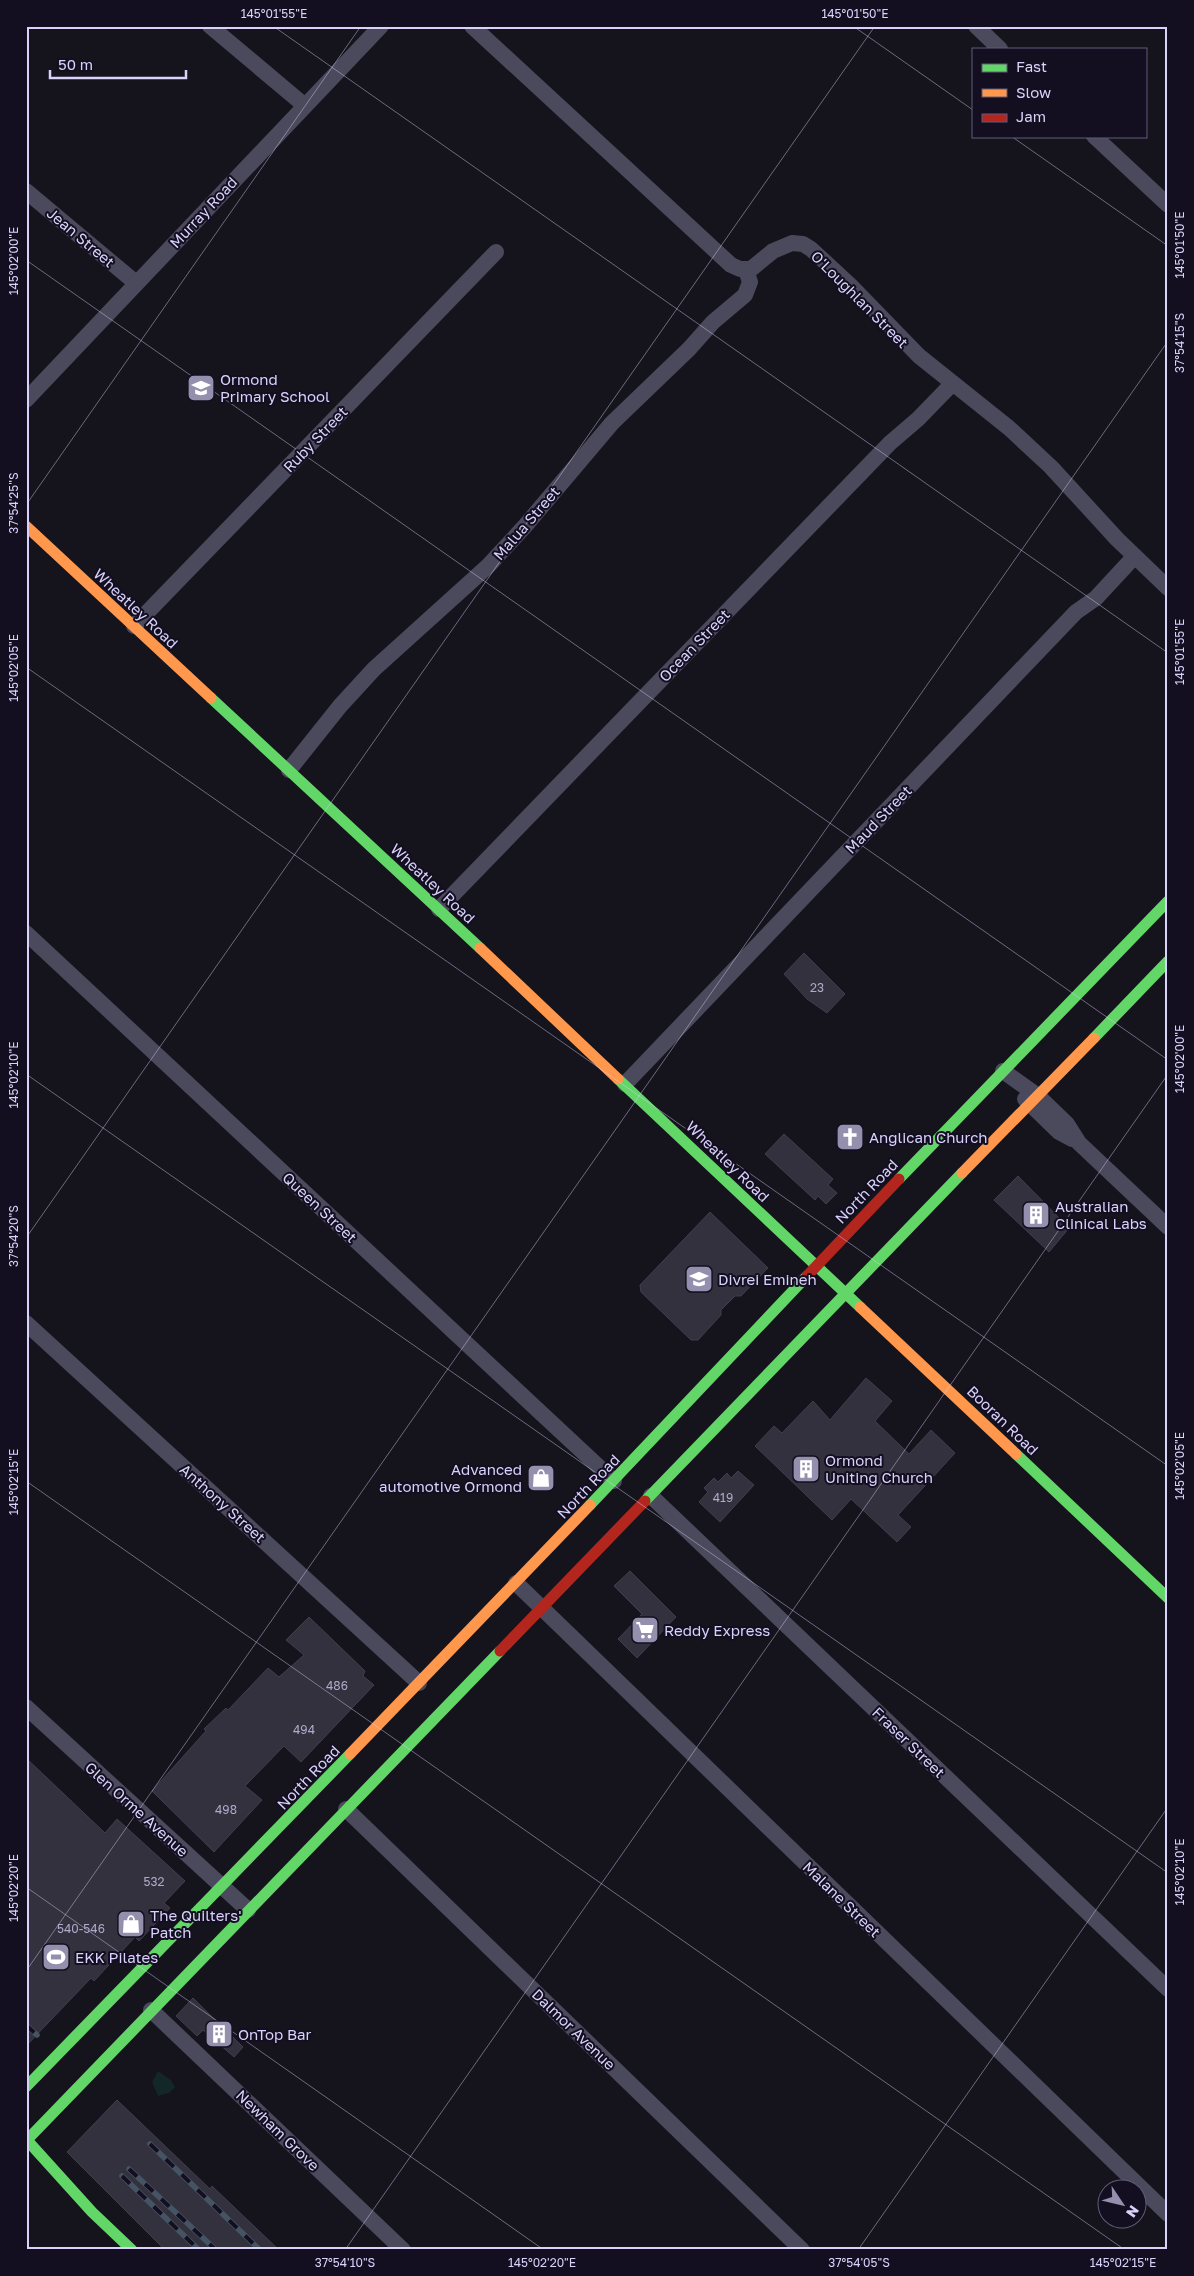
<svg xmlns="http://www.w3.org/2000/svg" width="1194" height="2276" viewBox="0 0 1194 2276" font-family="'Golos Text',sans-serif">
<rect width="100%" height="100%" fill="#15131c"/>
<path fill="#132628" d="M 158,2071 L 171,2080 L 175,2087 L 169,2093 L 158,2096 L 152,2082 Z"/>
<g fill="#33313e" stroke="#423e4f">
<path d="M 804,953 L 845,994 L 827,1013 L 807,999 L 784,974 Z"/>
<path d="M 784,1134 L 833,1179 L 828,1185 L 837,1193 L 826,1204 L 818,1196 L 815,1200 L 765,1154 Z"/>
<path d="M 1018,1176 L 1069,1228 L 1049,1252 L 994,1200 Z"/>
<path d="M 710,1212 L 768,1268 L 741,1296 L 735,1296 L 721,1310 L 721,1315 L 698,1340 L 691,1340 L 641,1292 L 640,1285 Z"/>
<path d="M 866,1378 L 892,1401 L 875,1421 L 909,1454 L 931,1430 L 955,1453 L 898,1515 L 911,1527 L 897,1542 L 851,1499 L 832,1520 L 755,1446 L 774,1426 L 782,1433 L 813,1401 L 830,1420 Z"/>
<path d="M 738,1471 L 754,1485 L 720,1522 L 699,1502 L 708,1492 L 704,1488 L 714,1478 L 718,1482 L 727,1473 L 731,1478 Z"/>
<path d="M 630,1571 L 676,1617 L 637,1658 L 618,1639 L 642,1614 L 614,1586 Z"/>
<path d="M 309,1617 L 365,1671 L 363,1676 L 374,1685 L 301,1762 L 284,1746 L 245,1786 L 262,1800 L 214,1852 L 152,1791 L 206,1731 L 204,1729 L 226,1708 L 228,1710 L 268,1668 L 279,1677 L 304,1655 L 286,1640 Z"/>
<path d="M 26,1758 L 105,1833 L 117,1819 L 185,1881 L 164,1903 L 170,1908 L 139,1941 L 135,1937 L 94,1981 L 91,1978 L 26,2046 Z"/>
<path d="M 193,1998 L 243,2047 L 234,2057 L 203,2030 L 197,2036 L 176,2016 Z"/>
<path d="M 117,2100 L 210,2189 L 212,2186 L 279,2250 L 165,2250 L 67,2152 Z"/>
</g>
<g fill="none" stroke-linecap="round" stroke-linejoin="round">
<g stroke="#4b495c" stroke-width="16">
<path d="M 210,26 L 304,105"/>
<path d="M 472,26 L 731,265 L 740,269 L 751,269 L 773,251 L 792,243 L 803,244 L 811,249 L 851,286 L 919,356 L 1009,428 L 1051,467 L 1117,539 L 1168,588"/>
<path d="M 976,26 L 1000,49"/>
<path d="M 1094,136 L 1168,205"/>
<path d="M 26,191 L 136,283"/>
<path d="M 26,400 L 381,26"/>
<path d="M 134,626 L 496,252"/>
<path d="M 289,770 L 340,706 L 374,669 L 488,566 L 525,526 L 612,423 L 689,349 L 713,322 L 745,295 L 750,282 L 746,270"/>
<path d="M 439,909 L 890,443 L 918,419 L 952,384"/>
<path d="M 26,933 L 614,1481"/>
<path d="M 1003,1071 L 1038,1096 L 1067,1124 L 1079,1143 L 1168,1227"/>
<path d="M 625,1084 L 1076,612 L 1096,598 L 1134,557"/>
<path d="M 1025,1099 L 1059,1132 L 1072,1139"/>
<path d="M 26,1323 L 419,1683"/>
<path d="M 651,1496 L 1168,1989"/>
<path d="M 516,1583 L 1168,2214"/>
<path d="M 26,1707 L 248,1910"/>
<path d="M 346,1809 L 802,2250"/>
<path d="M 151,2010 L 403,2250"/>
</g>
<g stroke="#63d668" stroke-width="11">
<path d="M 211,698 L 480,948"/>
<path d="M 1094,1038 L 1168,961"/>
<path d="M 618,1079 L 860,1307"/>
<path d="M 899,1179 L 1168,901"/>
<path d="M 1016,1454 L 1168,1598"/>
<path d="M 645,1501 L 962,1173"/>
<path d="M 590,1505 L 807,1276"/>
<path d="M 26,2087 L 350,1754"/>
<path d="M 26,2139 L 92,2212 L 132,2250"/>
<path d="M 26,2141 L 500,1651"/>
</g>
<g stroke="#ff974d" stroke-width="11">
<path d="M 26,526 L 211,698"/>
<path d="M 480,948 L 618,1079"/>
<path d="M 962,1173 L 1094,1038"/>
<path d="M 860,1307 L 1016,1454"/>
<path d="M 350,1754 L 590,1505"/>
</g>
<g stroke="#b3261e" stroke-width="11">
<path d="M 807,1276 L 899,1179"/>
<path d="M 500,1651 L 645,1501"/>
</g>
<defs>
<g id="rail">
<path d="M 26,2025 L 37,2035"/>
<path d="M 150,2144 L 260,2250"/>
<path d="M 129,2169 L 216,2250"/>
<path d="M 122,2176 L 199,2250"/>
</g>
</defs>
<use href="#rail" stroke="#455463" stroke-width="5.5"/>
<use href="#rail" stroke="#130f20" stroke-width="4" stroke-dasharray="11" stroke-linecap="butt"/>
</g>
<path fill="none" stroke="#d9d2fb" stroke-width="1" stroke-opacity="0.45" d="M 273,26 L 1168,653M 853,26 L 973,110M 1011,136 L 1168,246M 26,260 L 1168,1060M 26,505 L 361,26M 26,667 L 1168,1466M 26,1074 L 1168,1873M 26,1238 L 875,26M 26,1481 L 1125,2250M 26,1887 L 544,2250M 26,1971 L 1168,341M 345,2250 L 1168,1074M 858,2250 L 1168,1807"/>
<defs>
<symbol id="school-square" viewBox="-11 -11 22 22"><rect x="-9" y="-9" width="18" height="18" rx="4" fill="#948fad" stroke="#130f20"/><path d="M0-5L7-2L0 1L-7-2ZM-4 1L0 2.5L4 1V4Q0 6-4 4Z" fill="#fff"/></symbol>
<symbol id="church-square" viewBox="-11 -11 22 22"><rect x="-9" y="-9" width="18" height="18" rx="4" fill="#948fad" stroke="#130f20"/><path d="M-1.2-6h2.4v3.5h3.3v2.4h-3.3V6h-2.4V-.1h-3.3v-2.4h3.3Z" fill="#fff"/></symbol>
<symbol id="building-square" viewBox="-11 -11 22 22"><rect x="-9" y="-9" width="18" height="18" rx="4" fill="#948fad" stroke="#130f20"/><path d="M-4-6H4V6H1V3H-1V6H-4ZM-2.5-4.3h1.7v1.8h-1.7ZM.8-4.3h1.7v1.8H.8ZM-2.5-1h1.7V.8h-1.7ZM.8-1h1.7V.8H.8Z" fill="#fff"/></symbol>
<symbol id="shop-square" viewBox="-11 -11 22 22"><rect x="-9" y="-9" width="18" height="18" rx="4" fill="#948fad" stroke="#130f20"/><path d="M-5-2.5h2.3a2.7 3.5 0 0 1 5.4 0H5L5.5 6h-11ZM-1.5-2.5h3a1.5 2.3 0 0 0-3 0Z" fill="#fff"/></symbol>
<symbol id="supermarket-square" viewBox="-11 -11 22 22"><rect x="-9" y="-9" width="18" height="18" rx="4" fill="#948fad" stroke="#130f20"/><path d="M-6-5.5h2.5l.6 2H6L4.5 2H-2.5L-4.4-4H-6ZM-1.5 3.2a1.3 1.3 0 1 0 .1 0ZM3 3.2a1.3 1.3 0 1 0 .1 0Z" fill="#fff"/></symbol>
<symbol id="stadium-square" viewBox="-11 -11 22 22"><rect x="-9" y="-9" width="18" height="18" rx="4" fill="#948fad" stroke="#130f20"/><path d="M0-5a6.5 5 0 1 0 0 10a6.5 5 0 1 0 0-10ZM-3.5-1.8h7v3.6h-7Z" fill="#fff"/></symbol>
</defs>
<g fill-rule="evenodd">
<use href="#school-square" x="185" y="372" width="32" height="32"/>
<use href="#church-square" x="834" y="1121" width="32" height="32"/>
<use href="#building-square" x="1020" y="1199" width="32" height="32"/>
<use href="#school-square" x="683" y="1263" width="32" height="32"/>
<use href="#building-square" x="790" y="1453" width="32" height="32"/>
<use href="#shop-square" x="525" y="1462" width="32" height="32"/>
<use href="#supermarket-square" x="629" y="1614" width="32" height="32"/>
<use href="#shop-square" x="115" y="1908" width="32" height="32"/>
<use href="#stadium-square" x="40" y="1941" width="32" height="32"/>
<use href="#building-square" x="203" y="2018" width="32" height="32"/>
</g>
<g text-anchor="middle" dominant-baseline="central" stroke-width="4" stroke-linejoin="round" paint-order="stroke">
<g font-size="12" fill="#b0aacc">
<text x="817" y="987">23</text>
<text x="723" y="1497">419</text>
<text x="337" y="1685">486</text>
<text x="304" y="1729">494</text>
<text x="226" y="1809">498</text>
<text x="154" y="1881">532</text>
<text x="81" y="1928">540-546</text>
</g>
<g font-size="15" fill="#d9d2fb" stroke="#130f20">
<text transform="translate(203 212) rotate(-47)">Murray Road</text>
<text transform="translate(81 237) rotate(40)">Jean Street</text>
<text transform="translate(860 299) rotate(45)">O'Loughlan Street</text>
<text transform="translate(315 439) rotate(-46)">Ruby Street</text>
<text transform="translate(526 523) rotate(-49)">Malua Street</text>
<text transform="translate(136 608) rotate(43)">Wheatley Road</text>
<text transform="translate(694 645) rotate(-46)">Ocean Street</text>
<text transform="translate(878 819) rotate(-46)">Maud Street</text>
<text transform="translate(433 883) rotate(43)">Wheatley Road</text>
<text transform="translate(728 1161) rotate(44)">Wheatley Road</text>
<text transform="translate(866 1191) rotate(-46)">North Road</text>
<text transform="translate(320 1207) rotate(43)">Queen Street</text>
<text transform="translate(1003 1420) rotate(44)">Booran Road</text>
<text transform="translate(588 1486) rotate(-46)">North Road</text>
<text transform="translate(223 1503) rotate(42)">Anthony Street</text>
<text transform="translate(909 1742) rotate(44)">Fraser Street</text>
<text transform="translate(308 1777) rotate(-46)">North Road</text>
<text transform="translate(137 1809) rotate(42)">Glen Orme Avenue</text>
<text transform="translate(842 1899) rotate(44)">Malane Street</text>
<text transform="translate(574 2029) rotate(44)">Dalmor Avenue</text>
<text transform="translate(278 2130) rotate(44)">Newham Grove</text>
</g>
<g font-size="15" fill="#d9d2fb" stroke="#130f20" text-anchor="start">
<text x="220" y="379">Ormond<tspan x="220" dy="17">Primary School</tspan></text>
<text x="869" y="1137">Anglican Church</text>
<text x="1055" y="1206">Australian<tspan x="1055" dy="17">Clinical Labs</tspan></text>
<text x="718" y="1279">Divrei Emineh</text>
<text x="825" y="1460">Ormond<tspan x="825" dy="17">Uniting Church</tspan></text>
<text x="522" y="1469" text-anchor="end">Advanced<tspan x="522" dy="17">automotive Ormond</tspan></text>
<text x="664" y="1630">Reddy Express</text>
<text x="150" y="1915">The Quilters'<tspan x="150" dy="17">Patch</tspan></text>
<text x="75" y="1957">EKK Pilates</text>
<text x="238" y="2034">OnTop Bar</text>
</g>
</g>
<rect width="1194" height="2276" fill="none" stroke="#130f20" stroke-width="55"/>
<rect x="972" y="48" width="175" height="90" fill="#130f20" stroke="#625d78"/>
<rect x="982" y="64" width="25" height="8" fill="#63d668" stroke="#625d78"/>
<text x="1016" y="72" font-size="15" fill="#d9d2fb">Fast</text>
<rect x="982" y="89" width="25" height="8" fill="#ff974d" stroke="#625d78"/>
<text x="1016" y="98" font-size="15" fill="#d9d2fb">Slow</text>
<rect x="982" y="114" width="25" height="8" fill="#b3261e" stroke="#625d78"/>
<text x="1016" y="122" font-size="15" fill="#d9d2fb">Jam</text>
<g transform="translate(1122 2204) rotate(125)"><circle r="24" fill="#130f20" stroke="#625d78"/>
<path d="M0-4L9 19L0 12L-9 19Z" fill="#948fad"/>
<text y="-8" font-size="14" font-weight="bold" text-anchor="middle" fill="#d9d2fb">N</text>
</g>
<path d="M50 70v8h136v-8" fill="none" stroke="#d9d2fb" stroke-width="2.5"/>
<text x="58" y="70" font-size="15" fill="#d9d2fb" stroke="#130f20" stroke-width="4" paint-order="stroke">50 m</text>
<rect x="28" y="28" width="1138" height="2220" fill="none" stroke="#d9d2fb" stroke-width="2"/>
<g font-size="12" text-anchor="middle" fill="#d9d2fb">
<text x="274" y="18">145°01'55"E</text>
<text x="855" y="18">145°01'50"E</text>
<text transform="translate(1180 245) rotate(-90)" y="4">145°01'50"E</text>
<text transform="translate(14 261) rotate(-90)" y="4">145°02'00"E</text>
<text transform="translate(1180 343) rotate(-90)" y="4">37°54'15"S</text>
<text transform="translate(14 503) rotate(-90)" y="4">37°54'25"S</text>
<text transform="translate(1180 652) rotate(-90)" y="4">145°01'55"E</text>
<text transform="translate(14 668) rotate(-90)" y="4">145°02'05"E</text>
<text transform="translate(1180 1059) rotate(-90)" y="4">145°02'00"E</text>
<text transform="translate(14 1075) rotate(-90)" y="4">145°02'10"E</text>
<text transform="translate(14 1236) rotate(-90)" y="4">37°54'20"S</text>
<text transform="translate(1180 1466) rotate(-90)" y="4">145°02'05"E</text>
<text transform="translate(14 1482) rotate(-90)" y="4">145°02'15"E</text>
<text transform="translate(1180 1872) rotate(-90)" y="4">145°02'10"E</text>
<text transform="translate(14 1888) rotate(-90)" y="4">145°02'20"E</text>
<text x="345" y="2267">37°54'10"S</text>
<text x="542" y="2267">145°02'20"E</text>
<text x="859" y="2267">37°54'05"S</text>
<text x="1123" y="2267">145°02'15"E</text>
</g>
</svg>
